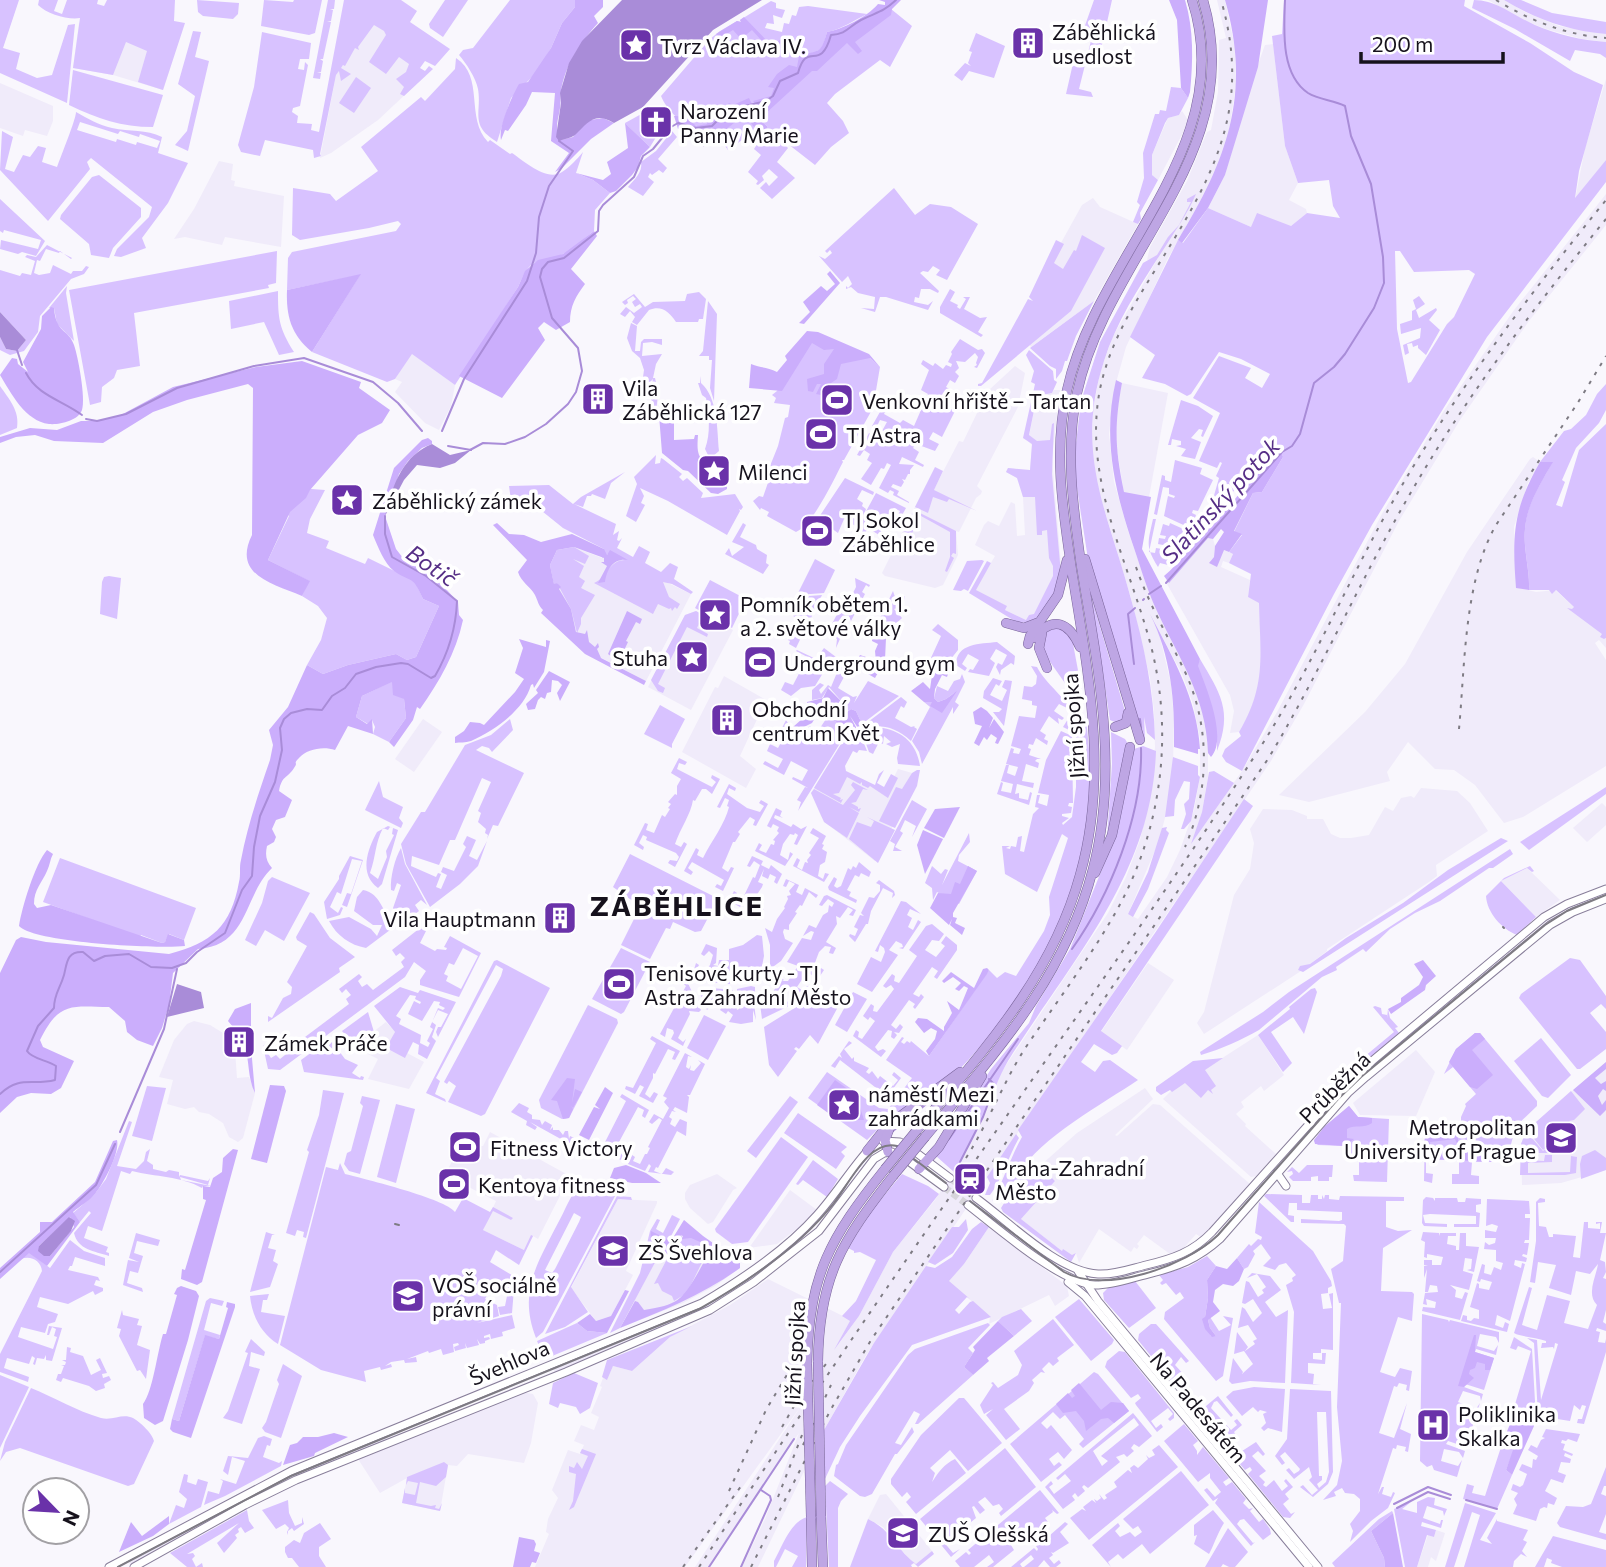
<svg xmlns="http://www.w3.org/2000/svg" width="1606" height="1567" viewBox="0 0 1606 1567" font-family="Commissioner,sans-serif">
<rect width="100%" height="100%" fill="#f9f7fd"/>
<g fill="#f0ebfa" fill-rule="evenodd">
<path d="M 1217,0 L 1225,0 L 1235,48 L 1236,85 L 1228,138 L 1210,184 L 1167,260 L 1126,347 L 1114,390 L 1109,434 L 1114,482 L 1128,531 L 1150,594 L 1189,671 L 1203,713 L 1208,748 L 1208,777 L 1202,812 L 1193,841 L 1242,771 L 1277,712 L 1383,512 L 1445,409 L 1514,310 L 1606,194 L 1606,225 L 1529,321 L 1460,420 L 1399,521 L 1304,704 L 1271,761 L 865,1357 L 824,1430 L 758,1567 L 742,1567 L 765,1519 L 799,1433 L 709,1567 L 695,1567 L 801,1406 L 685,1567 L 535,1567 L 549,1534 L 546,1532 L 548,1519 L 558,1498 L 552,1490 L 568,1450 L 580,1454 L 584,1445 L 574,1441 L 581,1425 L 594,1430 L 599,1417 L 591,1413 L 602,1387 L 600,1386 L 603,1378 L 607,1379 L 613,1366 L 632,1371 L 670,1337 L 730,1305 L 768,1279 L 851,1320 L 838,1345 L 859,1316 L 893,1252 L 935,1200 L 966,1153 L 1002,1071 L 1108,913 L 1126,877 L 1140,840 L 1150,796 L 1155,747 L 1154,710 L 1150,678 L 1131,598 L 1096,482 L 1092,447 L 1093,411 L 1100,372 L 1113,336 L 1158,258 L 1147,260 L 1150,247 L 1187,181 L 1207,132 L 1211,130 L 1218,92 L 1219,40 L 1226,38 ZM 1158,629 L 1182,674 L 1193,704 L 1200,738 L 1200,777 L 1194,810 L 1180,850 L 1167,877 L 1138,919 L 1128,914 L 1159,841 L 1167,810 L 1173,766 L 1174,720 L 1171,684 Z"/>
<path d="M 1488,0 L 1504,0 L 1525,12 L 1559,26 L 1606,34 L 1606,42 L 1582,39 L 1546,29 L 1521,19 Z"/>
<path d="M 116,12 L 182,31 L 163,90 L 113,75 L 73,68 L 79,23 Z"/>
<path d="M 373,21 L 394,34 L 387,45 L 426,75 L 378,120 L 331,153 L 320,158 L 336,75 Z"/>
<path d="M 1273,44 L 1285,146 L 1298,183 L 1289,200 L 1306,209 L 1307,213 L 1291,226 L 1251,227 L 1208,208 L 1225,175 L 1253,78 L 1265,45 Z"/>
<path d="M 1606,79 L 1606,160 L 1575,200 L 1585,148 Z"/>
<path d="M 0,83 L 53,106 L 53,121 L 47,136 L 25,130 L 23,136 L 0,128 Z"/>
<path d="M 1182,111 L 1188,120 L 1186,127 L 1158,180 L 1152,175 L 1152,155 L 1168,118 L 1179,115 Z"/>
<path d="M 219,161 L 233,164 L 231,180 L 235,181 L 234,186 L 284,196 L 281,247 L 225,237 L 222,245 L 185,237 L 174,239 L 194,209 Z"/>
<path d="M 1093,198 L 1100,207 L 1138,224 L 1094,301 L 1031,347 L 1029,344 L 1050,328 L 1051,261 L 1082,205 Z"/>
<path d="M 412,353 L 455,385 L 451,406 L 439,430 L 425,423 L 395,392 L 402,382 L 395,379 Z"/>
<path d="M 1015,366 L 1025,373 L 1018,407 L 977,486 L 982,491 L 981,494 L 976,498 L 959,532 L 956,531 L 958,555 L 943,585 L 935,588 L 885,576 L 882,573 L 926,485 L 934,489 L 959,441 L 963,442 L 978,411 L 973,408 L 977,401 Z"/>
<path d="M 1122,383 L 1168,393 L 1149,497 L 1124,493 L 1115,437 L 1115,420 Z"/>
<path d="M 1054,390 L 1060,390 L 1052,458 L 1061,564 L 1036,619 L 1026,620 L 1005,610 L 1006,606 L 975,590 L 995,556 L 975,545 L 984,525 L 988,521 L 999,526 L 1011,502 L 1015,504 L 1017,536 L 1025,535 L 1023,497 L 1020,483 L 1017,478 L 1006,472 L 1008,468 L 1030,471 L 1032,445 L 1028,441 L 1037,396 L 1052,393 Z"/>
<path d="M 1533,457 L 1540,462 L 1528,483 L 1514,527 L 1516,587 L 1536,592 L 1555,590 L 1574,607 L 1572,610 L 1604,635 L 1604,639 L 1606,638 L 1606,648 L 1599,640 L 1595,643 L 1606,660 L 1606,766 L 1523,817 L 1504,823 L 1475,785 L 1454,770 L 1435,769 L 1408,742 L 1387,772 L 1390,781 L 1309,802 L 1279,795 L 1365,712 L 1405,664 L 1467,552 L 1530,459 Z"/>
<path d="M 1209,537 L 1213,539 L 1215,546 L 1214,557 L 1209,563 L 1224,550 L 1233,554 L 1229,563 L 1223,561 L 1221,567 L 1250,580 L 1248,597 L 1259,602 L 1262,668 L 1260,683 L 1250,712 L 1239,732 L 1230,733 L 1234,711 L 1230,695 L 1167,584 Z"/>
<path d="M 574,547 L 602,558 L 608,554 L 691,594 L 646,681 L 594,654 L 577,633 L 555,587 Z"/>
<path d="M 696,611 L 733,630 L 691,710 L 648,687 L 685,615 Z"/>
<path d="M 724,676 L 766,700 L 740,756 L 756,769 L 746,788 L 682,752 L 715,687 L 718,688 Z"/>
<path d="M 423,719 L 442,732 L 414,772 L 395,759 Z"/>
<path d="M 829,763 L 886,793 L 898,769 L 912,773 L 908,782 L 913,786 L 875,861 L 826,823 L 821,816 L 811,793 Z"/>
<path d="M 1421,788 L 1457,791 L 1470,803 L 1488,831 L 1436,865 L 1437,876 L 1429,882 L 1327,949 L 1327,951 L 1310,964 L 1298,970 L 1301,971 L 1204,1034 L 1197,1023 L 1204,1012 L 1234,895 L 1250,869 L 1254,843 L 1250,829 L 1263,809 L 1292,810 L 1307,816 L 1307,819 L 1323,819 L 1331,834 L 1340,838 L 1351,838 L 1369,835 L 1385,807 L 1393,811 L 1401,798 L 1411,796 L 1414,798 Z"/>
<path d="M 1602,803 L 1606,807 L 1606,825 L 1587,842 L 1573,828 Z"/>
<path d="M 1527,868 L 1560,900 L 1536,917 L 1501,881 Z"/>
<path d="M 1148,963 L 1174,980 L 1127,1050 L 1101,1032 Z"/>
<path d="M 194,1021 L 210,1025 L 223,1033 L 235,1050 L 237,1078 L 249,1077 L 255,1093 L 243,1138 L 238,1142 L 229,1137 L 223,1123 L 209,1114 L 199,1112 L 194,1107 L 185,1109 L 167,1104 L 173,1080 L 159,1077 L 174,1040 L 187,1024 Z"/>
<path d="M 386,1022 L 395,1032 L 387,1049 L 405,1057 L 407,1053 L 424,1062 L 409,1089 L 368,1079 L 378,1059 L 354,1047 Z"/>
<path d="M 1258,1035 L 1284,1075 L 1264,1091 L 1261,1086 L 1241,1102 L 1244,1107 L 1236,1114 L 1246,1124 L 1245,1126 L 1276,1154 L 1256,1176 L 1251,1177 L 1163,1099 L 1171,1091 Z"/>
<path d="M 1416,1050 L 1435,1072 L 1416,1116 L 1360,1115 L 1353,1103 Z"/>
<path d="M 1606,1062 L 1606,1170 L 1561,1183 L 1522,1185 L 1521,1144 L 1527,1130 Z"/>
<path d="M 1145,1088 L 1153,1099 L 1115,1135 L 1117,1136 L 1153,1104 L 1160,1105 L 1251,1185 L 1204,1239 L 1196,1234 L 1181,1251 L 1170,1254 L 1144,1235 L 1137,1244 L 1139,1246 L 1137,1249 L 1134,1247 L 1131,1252 L 1099,1229 L 1079,1263 L 1076,1253 L 1072,1256 L 1064,1250 L 1062,1251 L 1021,1219 L 1055,1181 L 1040,1166 L 1077,1133 Z"/>
<path d="M 490,1132 L 570,1176 L 538,1239 L 533,1236 L 524,1250 L 483,1230 L 496,1201 L 451,1178 L 447,1186 L 450,1188 L 448,1192 L 438,1187 L 455,1156 L 452,1146 L 455,1139 L 462,1134 L 469,1134 L 476,1139 L 478,1146 L 483,1146 Z"/>
<path d="M 717,1174 L 737,1188 L 733,1190 L 713,1222 L 708,1224 L 690,1208 L 685,1199 L 685,1193 L 690,1185 Z"/>
<path d="M 790,1190 L 817,1210 L 806,1222 L 777,1244 L 749,1248 Z"/>
<path d="M 618,1199 L 657,1201 L 657,1203 L 626,1271 L 633,1275 L 625,1290 L 611,1316 L 596,1321 L 571,1288 Z"/>
<path d="M 684,1220 L 703,1236 L 740,1262 L 740,1268 L 715,1286 L 683,1303 L 620,1328 L 667,1239 L 671,1241 Z"/>
<path d="M 989,1227 L 1067,1286 L 1069,1296 L 1055,1306 L 1049,1295 L 989,1324 L 990,1317 L 948,1281 L 964,1264 Z"/>
<path d="M 747,1278 L 750,1280 L 706,1309 L 680,1321 L 576,1364 L 562,1372 L 555,1372 L 553,1368 L 689,1312 Z"/>
<path d="M 522,1392 L 533,1394 L 538,1403 L 531,1443 L 524,1463 L 468,1454 L 457,1466 L 448,1465 L 440,1511 L 402,1503 L 407,1478 L 380,1493 L 358,1459 Z"/>
<path d="M 386,1435 L 387,1440 L 264,1492 L 131,1566 L 128,1560 L 262,1488 Z"/>
<path d="M 886,1494 L 932,1551 L 916,1564 L 909,1559 L 883,1527 L 868,1519 L 880,1495 Z"/>
<path d="M 1436,1530 L 1445,1533 L 1436,1561 L 1431,1557 L 1428,1567 L 1417,1567 L 1428,1535 L 1434,1537 Z"/>
</g>
<g fill="#d8c2ff" fill-rule="evenodd">
<path d="M 0,0 L 19,0 L 3,48 L 20,53 L 16,69 L 37,78 L 52,75 L 68,25 L 75,24 L 67,103 L 0,73 Z"/>
<path d="M 58,0 L 54,11 L 62,14 L 67,0 L 98,0 L 97,4 L 104,6 L 107,0 L 175,0 L 174,21 L 185,23 L 163,90 L 138,82 L 147,51 L 126,42 L 113,75 L 73,68 L 80,18 C 68,20 47,14 38,5 L 39,0 Z"/>
<path d="M 197,0 L 239,3 L 238,14 L 233,19 L 203,16 L 198,12 Z"/>
<path d="M 264,0 L 293,2 L 294,0 L 322,0 L 315,33 L 309,35 L 261,26 Z"/>
<path d="M 328,0 L 335,0 L 334,9 L 330,9 L 333,10 L 331,21 L 327,21 L 331,22 L 323,59 L 320,59 L 323,61 L 321,72 L 317,72 L 321,73 L 320,79 L 313,78 Z"/>
<path d="M 344,0 L 401,0 L 417,11 L 410,22 L 450,49 L 435,66 L 425,61 L 420,68 L 425,71 L 429,66 L 433,69 L 404,96 L 400,94 L 404,87 L 396,79 L 406,72 L 409,64 L 399,57 L 386,74 L 369,62 L 386,35 L 384,31 L 374,25 L 358,47 L 359,50 L 355,48 L 345,66 L 343,65 L 341,68 L 351,74 L 341,81 L 339,71 L 336,75 L 320,154 L 321,156 L 328,154 L 314,158 L 313,150 L 265,140 L 260,156 L 241,152 L 238,145 L 254,87 L 262,32 L 311,43 L 309,59 L 300,59 L 298,69 L 304,70 L 305,62 L 308,65 L 300,106 L 293,108 L 292,112 L 298,116 L 297,123 L 312,124 L 311,130 L 319,132 Z"/>
<path d="M 445,0 L 468,0 L 443,37 L 430,28 L 429,24 Z"/>
<path d="M 510,0 L 575,0 L 575,7 L 562,23 L 551,48 L 537,72 L 511,98 L 497,142 C 469,125 482,113 478,89 C 476,78 466,63 459,55 L 463,50 L 473,48 Z"/>
<path d="M 1094,0 L 1112,0 L 1097,67 L 1085,65 L 1079,89 L 1091,92 L 1093,97 L 1066,94 L 1074,59 L 1086,60 L 1092,37 L 1082,34 Z"/>
<path d="M 1284,0 L 1465,0 L 1464,6 L 1530,43 L 1574,72 L 1603,85 L 1579,171 L 1575,198 L 1606,160 L 1606,182 L 1487,337 L 1372,525 L 1334,594 L 1242,771 L 1226,762 L 1222,756 L 1225,749 L 1241,736 L 1239,732 C 1267,685 1260,654 1259,603 L 1248,597 L 1251,574 L 1229,563 L 1233,554 L 1229,552 L 1242,535 L 1234,532 L 1253,493 L 1262,492 L 1283,457 L 1279,446 C 1271,458 1263,469 1252,478 C 1243,487 1235,488 1225,499 L 1213,499 L 1219,478 L 1216,476 L 1222,463 L 1220,462 L 1217,468 L 1199,461 L 1220,413 L 1193,398 L 1219,356 L 1251,368 L 1245,378 L 1262,388 L 1270,374 L 1241,359 L 1219,352 L 1191,394 L 1187,396 L 1165,384 L 1142,378 L 1155,355 L 1130,337 L 1178,240 L 1183,243 L 1208,208 L 1251,227 L 1257,213 L 1291,226 L 1307,213 L 1340,218 L 1333,206 L 1329,180 L 1298,183 L 1285,146 L 1272,36 L 1282,34 ZM 1395,251 L 1400,251 L 1414,272 L 1469,270 L 1475,274 L 1454,317 L 1447,324 L 1411,382 L 1408,383 L 1397,329 Z"/>
<path d="M 1474,0 C 1497,0 1514,16 1535,25 C 1558,35 1581,40 1606,42 L 1606,58 L 1600,54 L 1575,50 L 1570,61 L 1515,29 L 1472,8 Z"/>
<path d="M 1504,0 L 1521,0 L 1552,13 L 1606,22 L 1606,34 C 1569,31 1535,19 1504,0 Z"/>
<path d="M 771,1 L 776,3 L 776,8 L 785,10 L 782,18 L 773,15 L 774,24 L 767,23 L 765,28 L 782,32 L 784,23 L 789,24 L 792,15 L 796,16 L 799,7 L 808,6 L 867,14 C 853,21 842,29 827,32 C 823,48 821,53 804,54 L 810,59 L 891,9 L 912,26 L 890,67 L 880,60 L 835,94 L 827,103 L 843,121 L 849,133 L 831,147 L 815,165 L 788,144 L 786,146 L 788,148 L 777,162 L 795,178 L 772,199 L 760,188 L 766,182 L 769,186 L 778,177 L 769,169 L 762,176 L 764,180 L 758,185 L 756,184 L 758,181 L 748,172 L 761,155 L 754,149 L 768,127 L 746,108 L 723,110 C 719,114 715,119 711,122 C 690,135 668,113 661,96 L 710,39 L 720,31 L 737,21 L 741,22 L 740,20 Z"/>
<path d="M 193,31 L 201,32 L 195,57 L 209,61 L 188,151 L 175,145 L 187,131 L 195,96 L 178,84 Z"/>
<path d="M 976,33 L 1005,46 L 994,78 L 969,71 L 962,81 L 954,75 L 965,63 L 971,66 L 968,63 L 972,52 L 969,51 Z"/>
<path d="M 456,58 C 485,77 465,118 488,142 L 490,140 L 510,154 L 512,153 C 524,161 547,182 562,172 C 570,167 577,159 583,152 L 576,173 L 593,180 L 610,193 L 595,210 L 594,231 C 584,238 573,250 561,255 C 534,265 532,255 518,287 L 455,385 L 412,354 L 395,379 L 387,382 L 312,352 L 360,275 L 287,290 L 288,258 L 292,252 L 396,231 L 401,224 L 398,221 L 369,228 L 300,240 L 292,235 L 293,188 L 330,194 L 336,201 L 378,171 L 361,147 L 421,97 L 425,101 L 455,69 Z"/>
<path d="M 73,70 L 163,95 L 153,127 C 121,127 98,119 69,105 Z"/>
<path d="M 356,77 L 371,88 L 354,113 L 339,103 Z"/>
<path d="M 1171,87 L 1181,88 L 1188,98 L 1179,115 L 1168,118 L 1165,123 L 1152,155 L 1152,175 L 1158,180 L 1140,213 L 1141,219 L 1138,224 L 1133,222 L 1140,205 L 1137,202 L 1144,178 L 1143,153 L 1155,114 L 1159,114 L 1160,110 L 1166,111 Z"/>
<path d="M 76,112 C 88,119 99,125 112,128 C 130,132 146,129 162,137 L 158,153 L 188,163 L 168,203 L 142,238 L 146,248 L 121,257 L 114,256 L 117,249 L 149,217 L 152,207 L 91,158 L 87,162 L 90,169 L 48,221 L 0,170 L 2,131 L 13,137 L 5,169 L 14,172 L 23,155 L 30,157 L 38,146 L 46,148 L 42,162 L 57,167 C 61,156 76,119 76,112 ZM 80,122 L 118,134 L 120,131 L 139,137 L 140,134 L 160,141 L 157,148 L 137,142 L 136,145 L 117,139 L 116,142 L 77,130 Z"/>
<path d="M 645,112 L 661,112 L 670,124 L 661,129 L 650,147 L 625,123 Z"/>
<path d="M 746,115 L 756,130 L 728,150 L 717,135 Z"/>
<path d="M 672,131 L 677,137 L 658,159 L 667,168 L 663,173 L 659,170 L 652,175 L 650,173 L 648,177 L 654,182 L 643,196 L 628,187 C 634,180 643,172 641,162 L 656,151 Z"/>
<path d="M 99,175 L 141,208 L 141,217 L 113,248 L 109,258 L 91,255 L 89,244 L 60,219 L 61,215 L 92,177 Z"/>
<path d="M 894,188 L 915,215 L 930,204 L 951,207 L 978,224 L 947,280 L 936,275 L 940,270 L 933,266 L 928,272 L 923,271 L 920,273 L 939,291 L 938,293 L 930,289 L 921,289 L 919,298 L 915,297 L 914,302 L 928,305 L 933,301 L 928,310 L 886,297 L 880,297 L 875,312 L 861,308 L 874,309 L 875,297 L 858,293 L 851,287 L 846,289 L 846,286 L 848,288 L 852,284 L 848,276 L 842,282 L 819,256 L 825,259 L 832,253 L 830,250 L 827,253 L 825,251 Z"/>
<path d="M 1196,194 C 1189,211 1177,228 1167,244 C 1143,281 1117,319 1104,361 C 1074,454 1108,512 1131,599 C 1144,645 1154,691 1155,740 L 1147,733 L 1144,717 L 1145,739 L 1143,737 L 1088,559 L 1076,482 L 1076,443 L 1081,401 L 1100,342 L 1143,263 L 1157,255 L 1168,237 L 1179,225 L 1191,202 L 1187,202 L 1187,199 Z"/>
<path d="M 0,199 L 45,241 L 36,256 L 22,252 L 18,254 L 0,249 L 1,240 L 38,249 L 41,240 L 4,230 L 3,233 L 0,231 Z"/>
<path d="M 1082,235 L 1105,248 L 1071,311 L 981,386 L 978,386 L 978,384 L 982,383 L 1028,299 L 1033,301 L 1029,297 L 1056,240 L 1064,244 L 1054,263 L 1063,269 L 1074,250 L 1076,251 Z"/>
<path d="M 47,245 L 72,258 L 71,259 L 60,251 L 59,253 L 46,249 L 40,261 L 37,260 L 34,273 L 39,275 L 50,273 L 53,265 L 71,274 L 73,271 L 82,271 L 86,266 L 89,267 L 84,274 L 71,279 L 40,316 L 38,332 L 24,351 L 10,355 L 0,350 L 0,337 L 6,349 L 17,351 L 26,340 L 0,312 L 0,270 L 20,276 L 22,273 L 31,275 L 35,261 L 25,257 L 27,255 L 36,257 Z"/>
<path d="M 277,251 L 276,283 L 268,285 L 269,288 L 134,313 L 140,366 L 117,370 L 114,378 L 102,387 L 101,402 L 90,405 L 69,290 Z"/>
<path d="M 67,286 L 66,293 L 74,341 L 57,324 L 54,308 L 49,308 Z"/>
<path d="M 950,289 L 955,292 L 950,301 L 958,305 L 957,307 L 960,309 L 966,299 L 963,297 L 970,297 L 964,309 L 980,318 L 987,317 L 978,332 L 983,335 L 981,337 L 940,313 L 940,307 Z"/>
<path d="M 278,291 C 278,319 279,328 294,352 L 279,355 L 264,322 L 231,329 L 229,301 Z"/>
<path d="M 699,292 L 706,299 L 703,319 L 699,319 L 698,322 L 676,322 C 669,312 662,305 649,310 L 637,325 L 632,322 L 635,317 L 630,311 L 625,317 L 620,314 L 626,307 L 634,313 L 642,307 L 640,304 L 635,307 L 632,302 L 636,299 L 633,296 L 627,300 L 628,303 L 625,305 L 622,302 L 634,294 L 645,307 L 653,302 L 685,301 L 687,294 Z"/>
<path d="M 1419,296 L 1425,304 L 1416,310 L 1419,318 L 1436,308 L 1437,310 L 1429,320 L 1440,330 L 1426,355 L 1418,348 L 1418,345 L 1413,347 L 1412,343 L 1407,344 L 1409,353 L 1405,355 L 1403,345 L 1420,338 L 1421,328 L 1401,334 L 1400,324 L 1412,320 L 1412,311 L 1416,309 L 1413,300 Z"/>
<path d="M 708,301 L 717,314 L 714,401 L 710,388 L 712,360 L 709,360 L 709,356 L 699,356 L 703,351 Z"/>
<path d="M 1094,301 L 1076,336 L 1067,361 L 1065,361 L 1062,371 L 1056,379 L 1056,369 L 1050,366 L 1030,348 Z"/>
<path d="M 631,323 L 637,326 L 635,351 L 640,351 L 641,342 L 644,339 L 662,339 L 662,345 L 652,342 L 643,343 L 642,356 L 662,354 L 656,364 L 653,378 L 655,378 L 657,387 L 652,383 L 653,379 L 650,382 L 658,394 L 656,413 L 643,377 L 644,370 L 640,358 L 632,351 L 627,338 Z"/>
<path d="M 812,333 L 870,358 L 880,367 L 873,408 L 844,460 L 842,460 L 843,462 C 834,479 813,525 796,532 L 767,516 L 769,512 L 761,508 L 760,510 L 753,501 L 759,496 L 763,497 L 771,474 L 775,476 L 777,473 L 770,466 L 778,446 L 785,418 L 788,417 L 790,405 L 774,403 L 776,398 L 772,395 L 777,391 Z"/>
<path d="M 960,339 L 978,350 L 982,349 L 985,353 L 977,368 L 974,367 L 977,365 L 976,363 L 978,357 L 975,353 L 965,362 L 956,361 L 959,368 L 955,372 L 959,376 L 955,383 L 950,380 L 946,387 L 951,390 L 948,396 L 950,397 L 947,403 L 944,402 L 943,405 L 955,411 L 942,437 L 933,432 L 929,439 L 939,444 L 935,451 L 916,444 L 913,448 L 919,452 L 915,460 L 924,465 L 923,467 L 902,457 L 899,464 L 914,465 L 910,470 L 910,474 L 908,474 L 905,480 L 902,479 L 904,482 L 901,487 L 893,484 L 891,487 L 899,491 L 897,495 L 909,502 L 909,503 L 893,495 L 894,492 L 890,490 L 888,493 L 879,488 L 891,465 L 887,463 L 884,469 L 881,468 L 871,485 L 861,479 L 872,463 L 867,460 L 870,454 L 864,450 L 860,456 L 857,455 L 869,433 L 880,438 L 884,434 L 887,435 L 882,431 L 887,422 L 880,420 L 876,428 L 872,426 L 889,396 L 898,400 L 891,399 L 884,414 L 900,423 L 903,420 L 914,426 L 928,394 L 921,390 L 929,370 L 921,364 L 923,360 L 933,366 L 935,363 L 943,369 L 946,365 L 951,367 L 952,364 L 948,362 L 952,354 L 951,352 Z"/>
<path d="M 1029,350 L 1053,371 L 1054,380 L 1057,382 L 1052,393 L 1037,396 L 1029,435 L 1037,441 L 1050,440 L 1052,424 L 1054,423 L 1052,474 L 1061,574 L 1058,590 L 1035,622 L 1018,623 L 969,593 L 987,561 L 991,563 L 976,590 L 1007,606 L 1005,610 L 1026,620 L 1029,615 L 1034,614 L 1053,576 L 1053,566 L 1049,558 L 1047,530 L 1042,531 L 1042,535 L 1037,535 L 1035,497 L 1023,497 L 1017,478 L 1006,472 L 1008,468 L 1030,470 L 1032,444 L 1023,438 L 1035,384 L 1031,382 L 1034,371 L 1026,355 Z"/>
<path d="M 701,376 L 701,383 C 718,398 717,429 719,451 L 713,456 L 708,455 L 705,449 C 711,433 709,416 706,398 L 702,395 L 698,383 L 700,383 Z"/>
<path d="M 1606,384 L 1606,410 L 1599,423 L 1576,448 L 1562,480 L 1565,482 L 1556,505 L 1562,507 L 1579,450 L 1606,424 L 1606,638 L 1604,639 L 1600,637 L 1602,634 L 1567,608 L 1572,609 L 1574,607 L 1556,590 L 1552,594 L 1549,590 L 1529,590 C 1530,570 1523,549 1525,529 C 1526,505 1541,483 1552,463 L 1540,462 L 1564,431 L 1571,429 L 1586,415 L 1597,394 Z"/>
<path d="M 0,386 C 9,399 20,411 17,428 L 0,435 Z"/>
<path d="M 1181,400 L 1198,406 L 1213,416 L 1203,437 L 1201,436 L 1203,430 L 1199,429 L 1191,438 L 1201,442 L 1195,459 L 1181,456 L 1186,449 L 1176,446 L 1181,445 L 1181,441 L 1172,439 L 1171,445 L 1168,445 Z"/>
<path d="M 656,455 L 655,464 L 660,463 L 661,458 L 663,459 L 682,474 L 679,477 L 683,481 L 687,478 L 703,493 L 701,498 L 735,494 L 743,507 L 741,510 L 739,509 L 740,511 L 727,535 L 668,501 L 640,488 L 644,496 L 641,503 L 645,505 L 636,522 L 626,516 L 637,484 L 634,477 Z"/>
<path d="M 1175,460 L 1202,468 L 1200,474 L 1213,480 L 1198,511 L 1193,510 L 1192,513 L 1196,515 L 1195,518 L 1190,516 L 1188,523 L 1192,525 L 1190,528 L 1164,516 L 1168,496 L 1174,498 L 1175,496 L 1169,494 L 1169,488 L 1163,487 L 1157,515 L 1154,514 L 1162,475 L 1165,476 L 1165,480 L 1171,482 Z"/>
<path d="M 935,467 L 943,471 L 934,490 L 977,511 L 949,499 L 947,502 L 933,497 L 928,513 L 915,507 Z"/>
<path d="M 625,472 L 611,483 L 605,499 L 592,494 L 591,496 L 587,496 L 583,507 L 574,504 L 616,524 L 613,535 L 619,531 L 617,540 L 619,541 L 622,538 L 617,548 L 633,557 L 639,546 L 650,552 L 645,563 L 661,572 L 670,563 L 678,567 L 674,579 L 693,592 L 691,594 L 672,584 L 663,582 L 669,597 L 680,604 L 677,609 L 675,607 L 672,611 L 671,608 L 669,609 L 658,604 L 653,614 L 594,583 C 606,579 609,560 625,560 L 608,554 L 602,558 L 604,549 L 563,528 L 527,499 L 511,500 L 509,486 L 549,485 L 573,504 L 581,497 Z"/>
<path d="M 845,478 L 874,492 L 873,495 L 862,490 L 857,499 L 863,503 L 862,506 L 866,509 L 863,517 L 876,493 L 906,508 L 900,519 L 897,517 L 900,511 L 894,508 L 879,525 L 882,530 L 879,535 L 868,528 L 855,550 L 848,544 L 859,528 L 844,519 L 838,533 L 821,521 L 816,528 L 813,526 Z"/>
<path d="M 259,485 L 325,490 L 310,519 L 307,533 L 329,541 L 326,548 L 365,564 L 368,558 L 415,581 L 423,599 L 439,606 L 416,657 L 407,660 L 396,654 L 348,665 L 323,674 L 307,665 L 321,640 L 327,618 L 318,606 L 302,596 L 309,581 L 268,560 L 289,516 Z"/>
<path d="M 914,510 L 956,531 L 956,554 L 953,553 L 951,556 L 954,558 L 947,572 L 945,571 L 950,557 L 950,532 L 921,516 L 911,535 L 921,542 L 912,538 L 904,531 Z"/>
<path d="M 1153,519 L 1156,519 L 1149,552 L 1155,553 L 1156,548 L 1162,549 L 1163,545 L 1158,544 L 1159,538 L 1165,539 L 1166,536 L 1160,535 L 1163,524 L 1169,526 L 1170,523 L 1190,532 L 1187,538 L 1180,537 L 1178,544 L 1182,545 L 1182,548 L 1176,547 L 1175,550 L 1179,552 L 1172,566 L 1160,563 L 1158,567 C 1145,546 1148,542 1153,519 Z"/>
<path d="M 743,523 L 746,525 L 740,537 L 756,545 L 757,549 L 767,555 L 766,563 L 769,565 L 763,574 L 725,554 L 729,548 L 732,556 L 744,547 L 732,542 Z"/>
<path d="M 574,547 L 589,556 L 585,564 L 573,559 L 584,566 L 579,577 L 585,581 L 581,588 L 595,595 L 581,618 L 581,624 L 577,633 L 571,609 L 557,583 L 554,585 L 550,565 L 557,550 Z"/>
<path d="M 815,559 L 835,570 L 824,593 L 797,595 Z"/>
<path d="M 982,560 L 984,561 L 968,591 L 964,589 L 961,591 L 953,590 L 967,561 Z"/>
<path d="M 109,576 L 121,578 L 117,619 L 100,614 L 102,582 L 104,577 Z"/>
<path d="M 855,578 L 870,585 L 869,587 L 866,585 L 862,592 L 865,594 L 851,621 L 847,612 L 849,618 L 836,648 L 837,639 L 830,632 L 825,637 L 843,603 L 846,607 L 856,587 Z"/>
<path d="M 710,580 L 746,599 L 732,628 L 695,608 Z"/>
<path d="M 893,591 L 896,600 L 905,596 L 903,606 L 894,609 L 902,618 L 889,630 L 877,624 Z"/>
<path d="M 822,595 L 811,618 L 807,617 L 810,619 L 796,648 L 789,644 L 790,641 L 788,640 L 794,630 L 800,632 L 792,612 L 795,607 L 792,604 L 796,597 L 807,596 L 806,601 L 809,596 Z"/>
<path d="M 1091,596 L 1125,711 L 1126,719 L 1117,723 L 1110,720 Z"/>
<path d="M 696,611 L 703,615 L 697,628 L 708,634 L 707,637 L 687,627 L 658,684 L 665,688 L 663,693 L 658,691 L 651,680 L 685,615 Z"/>
<path d="M 938,624 L 958,640 L 958,650 L 950,660 L 929,676 L 924,673 L 941,636 L 932,630 Z"/>
<path d="M 1056,628 L 1065,630 L 1072,638 L 1084,703 L 1067,686 L 1041,649 L 1045,632 Z"/>
<path d="M 997,642 L 1015,656 L 1014,665 L 1011,663 L 1001,670 L 1000,675 L 996,667 L 998,663 L 1002,665 L 1007,655 L 996,649 L 990,659 L 995,663 L 989,676 L 968,672 L 970,669 L 973,670 L 979,660 L 968,654 L 962,664 L 967,668 L 965,671 L 956,665 C 956,643 980,644 997,642 Z"/>
<path d="M 824,648 L 836,657 L 817,660 L 831,660 L 815,686 L 801,688 L 791,696 L 781,690 L 785,682 L 793,685 L 804,664 L 813,669 L 817,662 L 796,651 L 797,650 L 816,659 Z"/>
<path d="M 1200,659 C 1220,693 1233,711 1217,751 L 1217,736 L 1197,665 Z"/>
<path d="M 841,663 L 851,671 L 847,678 L 844,677 L 838,688 L 853,697 L 857,696 L 854,703 L 868,681 L 899,696 L 862,724 L 856,711 L 851,709 L 848,711 L 842,702 L 829,687 L 822,698 L 812,700 L 812,690 L 820,683 L 824,685 L 819,690 L 821,694 L 828,685 L 831,687 Z"/>
<path d="M 1031,666 L 1037,667 C 1045,683 1067,699 1073,713 L 1086,720 C 1088,737 1090,755 1090,773 C 1091,887 1034,993 956,1073 C 935,1094 903,1113 879,1131 L 877,1130 L 867,1140 L 808,1098 L 827,1072 L 879,1108 L 888,1109 L 912,1078 L 886,1060 L 902,1037 L 904,1038 L 901,1042 L 904,1044 L 907,1041 L 910,1043 L 911,1041 L 929,1056 L 989,970 L 997,978 L 1005,972 L 1016,976 L 1044,931 L 1050,915 L 1049,897 L 1068,838 L 1062,834 L 1037,892 L 1005,874 L 1002,846 L 1010,846 L 1006,848 L 1010,849 L 1011,846 L 1016,847 L 1018,837 L 1022,836 L 1020,851 L 1024,852 L 1033,814 L 1039,808 L 1035,807 L 1037,795 L 1040,795 L 1038,803 L 1047,806 L 1049,795 L 1038,793 L 1046,760 L 1061,731 L 1072,736 L 1073,803 L 1069,803 L 1068,806 L 1072,807 L 1071,813 L 1062,814 L 1062,816 L 1069,818 L 1062,823 L 1063,825 L 1072,817 L 1076,787 L 1076,716 L 1074,716 L 1071,731 L 1063,727 L 1073,711 L 1059,704 L 1054,711 L 1064,718 L 1062,720 L 1058,718 L 1059,724 L 1049,716 L 1040,731 L 1046,735 L 1044,739 L 1048,741 L 1047,745 L 1036,738 L 1033,745 L 1029,744 L 1028,748 L 1031,749 L 1029,755 L 1041,759 L 1037,759 L 1035,761 L 1039,763 L 1038,768 L 1026,764 L 1022,781 L 1034,783 L 1033,788 L 1017,784 L 1015,794 L 1019,793 L 1019,798 L 1028,800 L 1030,792 L 1032,793 L 1029,805 L 997,794 L 1001,782 L 1003,783 L 1001,791 L 1011,793 L 1013,784 L 1001,781 L 1006,765 L 1009,765 L 1007,773 L 1015,776 L 1018,767 L 1006,764 L 1011,748 L 1014,749 L 1013,753 L 1019,754 L 1021,749 L 1011,746 L 1019,716 L 1035,718 L 1037,706 L 1032,705 L 1032,701 L 1022,699 L 1024,686 L 1032,687 L 1036,684 L 1037,676 Z"/>
<path d="M 962,674 L 965,682 L 955,702 L 959,705 L 953,714 L 953,707 L 922,764 L 919,752 L 912,741 L 930,707 L 935,711 L 924,702 L 933,702 L 942,712 L 954,693 L 946,699 L 938,702 L 934,698 L 937,686 L 948,691 L 954,681 L 960,679 Z"/>
<path d="M 993,678 L 1002,681 L 999,686 L 996,684 L 990,695 L 1002,701 L 1007,690 L 1002,687 L 1005,680 L 1012,681 L 1004,726 L 993,712 L 999,712 L 1002,709 L 983,698 L 984,691 Z"/>
<path d="M 393,681 L 404,699 L 406,718 L 389,742 L 373,734 L 375,727 L 372,720 L 368,724 L 356,717 L 362,696 Z"/>
<path d="M 901,697 L 907,702 L 904,708 L 901,706 L 895,718 L 911,727 L 915,726 L 914,727 L 917,729 L 911,741 C 895,726 881,724 860,728 Z"/>
<path d="M 660,705 L 685,719 L 672,744 L 672,748 L 644,734 Z"/>
<path d="M 830,713 L 847,737 L 839,745 L 798,811 L 801,802 L 797,800 L 805,787 L 808,788 L 792,779 L 793,777 L 802,781 L 808,770 L 791,761 L 784,775 L 763,764 L 765,761 L 778,768 L 783,759 L 767,751 L 770,744 L 778,748 L 786,733 L 782,728 L 786,720 L 791,728 L 798,731 L 811,726 L 807,734 L 811,737 L 818,731 Z"/>
<path d="M 510,719 L 513,730 L 492,752 L 489,748 L 482,746 L 476,750 L 524,773 L 498,826 L 493,825 L 487,839 L 488,835 L 485,833 L 486,829 L 478,822 L 481,813 L 478,811 L 491,782 L 482,778 L 455,840 L 450,840 L 439,865 L 412,856 L 411,866 L 436,877 L 438,873 L 441,874 L 436,887 L 441,889 L 447,875 L 441,872 L 443,867 L 454,871 L 466,847 L 463,844 L 467,836 L 476,840 L 469,856 L 477,860 L 487,841 L 478,866 L 460,884 L 430,907 L 406,864 L 401,844 L 421,812 L 425,812 L 465,745 L 491,735 Z"/>
<path d="M 883,728 C 904,732 917,745 920,766 L 898,764 L 897,758 L 900,744 L 892,747 L 886,744 L 891,742 L 884,736 L 883,744 L 879,742 L 873,754 L 869,752 L 861,730 Z"/>
<path d="M 859,731 L 867,751 L 859,750 L 857,753 L 853,751 L 845,766 L 846,771 L 875,785 L 879,774 L 884,770 L 877,783 L 884,787 L 891,774 L 898,778 L 888,798 L 870,786 L 868,788 L 862,785 L 862,782 L 860,784 L 847,777 L 839,793 L 833,794 L 841,798 L 840,800 L 843,799 L 841,803 L 814,788 L 841,744 Z"/>
<path d="M 1111,732 L 1125,739 L 1128,744 L 1115,808 L 1107,839 L 1112,764 Z"/>
<path d="M 1143,746 L 1156,751 C 1152,875 1070,962 1008,1061 C 998,1078 992,1097 984,1115 C 976,1135 965,1154 954,1172 L 936,1156 L 991,1069 L 1029,1023 L 1036,1006 L 1070,949 L 1116,834 L 1134,749 Z"/>
<path d="M 1173,757 L 1198,766 L 1198,775 L 1200,777 L 1191,821 L 1184,829 L 1181,829 L 1186,814 L 1184,804 L 1189,799 L 1190,782 L 1184,781 L 1175,800 L 1174,816 L 1165,817 Z"/>
<path d="M 679,758 L 687,762 L 685,765 L 679,763 L 677,769 L 712,787 L 716,782 L 711,778 L 712,775 L 720,779 L 712,794 L 706,789 L 702,789 L 695,801 L 693,800 C 691,814 680,829 675,844 L 681,847 L 684,842 L 687,844 L 675,867 L 668,863 L 670,860 L 677,861 L 679,857 L 676,853 L 646,840 L 647,837 L 643,835 L 639,843 L 644,847 L 643,850 L 634,845 L 645,823 L 648,824 L 646,830 L 654,833 L 662,815 L 665,817 L 670,809 L 668,808 L 671,804 L 668,802 L 675,794 L 677,795 L 677,786 L 681,779 L 671,773 Z"/>
<path d="M 917,770 L 920,770 L 917,786 L 895,828 L 879,821 L 896,787 L 902,789 L 912,773 Z"/>
<path d="M 1214,771 L 1234,783 L 1191,844 L 1202,812 L 1209,772 Z"/>
<path d="M 379,781 L 383,797 L 403,807 L 399,818 L 403,823 L 401,828 L 365,810 Z"/>
<path d="M 853,782 L 868,790 L 863,789 L 856,802 L 851,803 L 858,807 L 858,809 L 861,808 L 859,812 L 849,807 L 859,813 L 847,838 L 824,822 L 811,793 L 814,789 L 843,805 L 855,790 L 851,785 Z"/>
<path d="M 729,784 L 736,788 L 735,791 L 729,788 L 727,794 L 747,808 L 760,812 L 764,806 L 759,803 L 761,800 L 768,804 L 756,826 L 753,825 L 755,820 L 750,817 L 738,832 L 740,834 L 735,842 L 733,842 L 722,868 L 728,872 L 731,867 L 734,868 L 723,891 L 715,887 L 717,884 L 721,886 L 724,880 L 692,862 L 688,868 L 693,872 L 691,875 L 684,871 L 696,848 L 699,850 L 697,855 L 703,858 C 712,840 725,824 729,807 L 727,806 L 729,800 L 725,798 L 720,808 L 717,807 Z"/>
<path d="M 1606,787 L 1606,794 L 1529,850 L 1520,842 Z"/>
<path d="M 1244,799 L 1253,806 L 1101,1031 L 1122,1046 L 1117,1053 L 1112,1055 L 1094,1044 L 1081,1062 L 1095,1072 L 1103,1061 L 1110,1060 L 1138,1080 C 1104,1103 1040,1138 1019,1173 L 1032,1175 L 1040,1166 L 1055,1181 L 1021,1219 L 1062,1251 L 1063,1249 L 1072,1255 L 1076,1253 L 1071,1262 L 1003,1212 L 1001,1208 L 1008,1197 L 1000,1191 L 992,1201 C 1004,1180 1010,1158 1022,1137 L 1018,1130 L 1155,933 Z"/>
<path d="M 912,800 L 927,809 L 912,837 L 916,826 L 905,820 L 900,831 L 903,833 L 895,847 L 902,851 L 893,851 L 895,844 L 890,841 Z"/>
<path d="M 776,808 L 782,811 L 780,816 L 783,818 L 775,815 L 774,818 L 791,827 L 793,824 L 801,829 L 807,826 L 797,845 L 794,844 L 798,835 L 795,833 L 794,835 L 790,834 L 783,844 L 780,855 L 788,860 L 790,852 L 793,854 L 785,866 L 755,851 L 759,843 L 762,845 L 759,850 L 766,853 L 771,844 L 774,845 L 775,841 L 773,840 L 779,833 L 777,831 L 779,827 L 773,824 L 771,828 L 767,826 Z"/>
<path d="M 867,817 L 895,830 L 878,863 L 849,839 L 857,822 L 871,827 L 874,821 Z"/>
<path d="M 388,826 L 398,830 L 382,884 L 378,888 C 359,874 367,850 377,832 ZM 390,827 L 393,828 L 392,834 L 394,835 L 386,851 L 387,857 L 378,879 L 370,873 C 376,856 375,843 383,828 L 388,830 Z"/>
<path d="M 1167,827 L 1166,830 L 1169,833 L 1148,889 L 1133,917 L 1128,914 L 1148,872 L 1162,828 Z"/>
<path d="M 813,828 L 826,836 L 822,844 L 824,845 L 822,849 L 827,852 L 825,862 L 820,865 L 818,876 L 823,879 L 825,873 L 829,874 L 824,882 L 793,866 L 797,858 L 800,860 L 797,867 L 802,870 L 805,862 L 808,863 L 807,860 L 811,855 L 809,853 L 819,838 L 810,833 Z"/>
<path d="M 969,833 L 970,842 L 959,855 L 958,861 L 977,871 L 959,904 L 937,892 L 933,900 L 932,888 L 925,883 L 932,866 L 941,874 L 945,869 L 948,870 L 942,885 Z"/>
<path d="M 1501,838 L 1508,841 L 1303,972 L 1298,970 L 1300,966 L 1310,964 L 1346,938 L 1403,903 L 1448,870 Z"/>
<path d="M 401,848 L 405,864 L 427,905 L 421,900 L 415,905 L 419,911 L 401,924 L 393,908 L 401,885 L 397,883 L 394,891 L 391,890 C 390,877 395,858 401,848 Z"/>
<path d="M 1510,849 L 1513,854 L 1493,868 L 1489,868 L 1440,901 L 1415,913 L 1390,929 L 1366,952 L 1363,949 L 1336,967 L 1337,970 L 1322,977 L 1259,1030 C 1241,1040 1222,1049 1201,1055 L 1200,1052 L 1263,1012 L 1289,992 Z"/>
<path d="M 630,854 L 717,898 L 717,901 L 701,931 L 695,932 L 673,922 L 670,929 L 666,928 L 650,959 L 621,945 L 638,911 L 635,908 L 637,904 L 613,887 Z"/>
<path d="M 350,856 L 363,860 L 347,907 L 342,905 L 347,893 L 351,894 L 362,861 L 352,859 L 341,894 L 337,892 L 330,907 L 338,913 L 341,907 L 343,908 L 340,915 L 327,919 L 324,902 L 339,879 L 339,876 Z"/>
<path d="M 752,856 L 763,861 L 761,865 L 769,869 L 771,865 L 782,874 L 777,884 L 774,882 L 776,877 L 770,874 L 768,879 L 762,876 L 764,869 L 758,882 L 763,884 L 762,887 L 752,902 L 754,904 L 752,908 L 758,912 L 758,914 L 761,907 L 764,909 L 756,920 L 746,912 L 750,912 L 747,910 L 750,911 L 751,908 L 749,906 L 751,902 L 748,900 L 746,905 L 742,903 L 740,907 L 729,901 L 734,891 L 737,893 L 734,899 L 741,902 L 753,877 L 755,878 L 760,865 L 754,861 L 750,867 L 747,866 Z"/>
<path d="M 60,858 L 196,908 L 184,940 L 169,934 L 165,942 L 162,943 L 141,935 L 140,937 L 43,902 Z"/>
<path d="M 859,862 L 871,872 L 869,877 L 861,873 L 859,877 L 855,875 L 847,890 L 851,892 L 849,896 L 857,900 L 856,903 L 829,890 L 828,887 L 834,877 L 837,879 L 834,886 L 837,888 L 841,886 L 848,868 L 851,870 L 853,866 L 856,868 Z"/>
<path d="M 1530,866 L 1534,871 L 1532,872 L 1527,868 L 1501,881 L 1536,917 L 1517,935 C 1502,929 1487,913 1486,896 L 1504,878 Z"/>
<path d="M 272,877 L 310,893 L 284,941 L 265,930 L 256,946 L 245,940 L 262,903 L 268,881 Z"/>
<path d="M 786,879 L 799,885 L 796,892 L 802,895 L 805,888 L 818,895 L 816,898 L 809,892 L 802,906 L 800,905 L 795,912 L 797,913 L 789,925 L 789,930 L 784,929 L 783,932 L 785,939 L 793,943 L 781,961 L 770,969 L 770,945 L 765,928 L 772,932 L 777,919 L 785,908 L 784,907 L 788,899 L 787,896 L 791,895 L 789,891 L 795,884 L 789,881 L 786,887 L 783,886 Z"/>
<path d="M 879,880 L 894,891 L 895,895 L 892,898 L 893,893 L 883,888 L 871,911 L 868,924 L 866,924 L 855,942 L 849,936 L 850,934 L 855,936 L 858,929 L 854,927 L 860,915 L 864,916 L 861,913 L 869,897 L 874,898 L 880,891 L 880,885 L 876,883 Z"/>
<path d="M 363,890 C 381,893 384,915 394,927 L 366,948 C 350,945 337,936 329,921 L 349,917 L 371,929 L 377,936 L 382,925 L 373,925 L 354,911 L 357,897 Z"/>
<path d="M 827,895 L 856,910 L 853,916 L 849,915 L 853,910 L 848,907 L 840,918 L 836,916 L 837,924 L 826,942 L 836,948 L 833,954 L 829,953 L 831,947 L 825,946 L 819,952 L 813,968 L 810,969 L 817,973 L 821,968 L 824,970 L 820,976 L 816,974 L 815,977 L 807,972 L 797,987 L 802,990 L 807,986 L 811,988 L 799,999 L 791,994 L 793,989 L 788,986 L 781,993 L 783,994 L 779,1002 L 785,1006 L 788,1001 L 793,1004 L 762,1019 L 760,1004 L 763,988 L 767,990 L 765,993 L 767,996 L 771,996 L 778,983 L 775,980 L 770,983 L 765,981 L 778,971 L 782,973 L 780,977 L 784,980 L 782,981 L 788,981 L 798,966 L 787,962 L 802,938 L 811,940 L 814,932 L 811,931 L 803,936 L 809,925 L 816,928 L 823,915 L 828,912 L 829,905 L 832,907 L 834,903 L 828,899 L 822,906 L 819,905 L 824,896 Z"/>
<path d="M 901,901 L 906,902 L 921,914 L 910,909 L 907,915 L 912,918 L 908,927 L 913,930 L 918,920 L 921,922 L 903,949 L 899,948 L 903,947 L 902,944 L 896,941 L 889,950 L 898,955 L 872,992 L 857,984 L 871,957 L 881,962 L 885,952 L 884,948 L 880,945 L 878,952 L 875,951 Z"/>
<path d="M 310,912 L 314,914 L 330,938 L 355,957 L 339,968 L 340,972 L 268,1022 L 268,1016 L 272,1018 L 283,998 L 291,994 L 292,987 L 287,982 L 307,946 L 297,940 L 296,937 Z"/>
<path d="M 932,924 L 944,934 L 939,941 L 932,940 L 925,950 L 936,957 L 945,946 L 941,943 L 946,936 L 957,945 L 957,950 L 937,979 L 934,977 L 938,971 L 932,967 L 913,994 L 919,997 L 921,994 L 924,997 L 915,1009 L 913,1007 L 915,1004 L 909,1000 L 891,1025 L 896,1029 L 900,1024 L 903,1027 L 899,1033 L 894,1032 L 897,1035 L 894,1039 L 891,1037 L 892,1031 L 888,1030 L 875,1047 L 878,1051 L 883,1049 L 886,1051 L 881,1057 L 853,1036 L 856,1030 L 859,1032 L 858,1037 L 862,1039 L 875,1021 L 870,1017 L 868,1020 L 863,1016 L 871,1004 L 874,1006 L 873,1011 L 877,1012 L 894,989 L 891,985 L 886,988 L 883,986 L 892,974 L 895,976 L 894,981 L 899,983 L 917,956 L 909,950 L 926,926 Z"/>
<path d="M 420,928 L 426,931 L 420,943 L 435,951 L 437,949 L 446,950 L 447,948 L 444,947 L 450,936 L 481,953 L 459,997 L 420,985 L 420,980 L 426,971 L 414,962 L 405,977 L 280,1070 L 268,1069 L 263,1046 L 267,1043 L 271,1049 L 267,1052 L 271,1058 L 276,1055 L 280,1059 L 290,1051 L 289,1049 L 349,1004 L 346,999 L 351,995 L 346,989 L 342,993 L 339,989 L 359,974 L 362,977 L 358,981 L 362,987 L 367,984 L 373,990 L 404,967 L 401,962 L 405,958 L 400,953 L 396,956 L 392,950 ZM 463,948 L 478,956 L 461,989 L 446,981 L 448,976 L 444,974 L 449,963 L 454,965 Z"/>
<path d="M 757,935 L 762,936 L 764,956 L 760,976 L 756,978 L 752,966 L 740,972 L 742,983 L 735,984 L 733,971 L 728,974 L 730,984 L 706,982 L 706,977 L 703,976 L 701,981 L 692,976 L 696,963 L 699,965 L 697,969 L 700,973 L 704,973 L 710,965 L 713,955 L 709,951 L 704,956 L 701,954 L 706,944 L 717,948 L 716,963 L 713,965 L 718,966 L 719,960 L 729,960 L 729,949 L 743,945 Z"/>
<path d="M 621,948 L 650,962 L 624,1012 L 621,1014 L 592,999 Z"/>
<path d="M 1570,958 L 1580,960 L 1606,996 L 1606,1009 L 1601,1004 L 1590,1013 L 1606,1032 L 1606,1049 L 1580,1069 L 1577,1069 L 1519,998 L 1521,994 Z"/>
<path d="M 497,960 L 550,988 L 485,1114 L 481,1116 L 448,1102 L 456,1086 L 449,1081 L 447,1084 L 444,1082 L 501,976 L 503,969 L 496,965 L 436,1078 L 440,1081 L 435,1094 L 445,1099 L 446,1102 L 426,1093 L 494,961 Z"/>
<path d="M 682,978 L 687,981 L 692,992 L 689,1000 L 695,1003 L 696,1001 L 701,1010 L 699,1012 L 689,1011 L 690,1014 L 678,1038 L 683,1042 L 686,1039 L 683,1046 L 671,1039 L 674,1033 L 673,1030 L 667,1028 L 665,1037 L 660,1034 L 686,986 L 680,981 Z"/>
<path d="M 751,986 L 755,987 L 755,997 L 754,992 L 752,1001 L 754,1002 L 756,1020 L 753,1010 L 753,1022 L 741,1024 L 729,1022 L 733,1015 L 728,1011 L 726,1014 L 720,1010 L 723,1005 L 728,1006 L 718,1001 L 712,1004 L 707,1010 L 698,989 L 701,987 L 733,990 L 733,994 L 726,994 L 726,1002 L 730,1009 L 736,1006 L 737,1010 L 739,1009 L 737,989 Z"/>
<path d="M 400,987 L 418,993 L 420,990 L 456,1002 L 438,1037 L 436,1032 L 438,1027 L 441,1027 L 448,1014 L 438,1010 L 432,1022 L 436,1025 L 432,1037 L 436,1041 L 427,1059 L 418,1054 L 419,1045 L 413,1042 L 405,1058 L 386,1048 L 395,1032 L 374,1006 ZM 410,995 L 416,996 L 415,999 L 421,1002 L 420,1004 L 414,1001 L 408,1014 L 422,1021 L 434,1001 L 440,1002 L 439,1005 L 445,1008 L 443,1010 L 438,1008 L 430,1027 L 433,1029 L 427,1041 L 430,1043 L 428,1047 L 420,1043 L 421,1035 L 399,1024 L 401,1019 L 396,1016 Z"/>
<path d="M 1311,989 L 1315,988 L 1317,992 L 1304,1034 L 1293,1017 L 1271,1032 L 1292,1063 L 1283,1072 L 1258,1035 L 1290,1009 L 1289,1007 Z"/>
<path d="M 853,992 L 867,999 L 847,1032 L 835,1025 Z"/>
<path d="M 814,996 L 823,997 L 839,1005 L 818,1044 L 810,1035 L 799,1049 L 796,1047 L 794,1049 L 797,1051 L 778,1077 L 769,1065 L 764,1027 Z"/>
<path d="M 588,1005 L 617,1019 L 618,1023 L 569,1118 L 562,1119 L 541,1108 L 539,1100 Z"/>
<path d="M 1375,1006 L 1381,1008 L 1382,1014 L 1387,1015 L 1387,1018 L 1388,1009 L 1390,1018 L 1398,1027 L 1395,1028 L 1399,1033 L 1323,1099 L 1321,1098 L 1335,1081 L 1334,1079 L 1340,1077 L 1394,1032 L 1373,1007 Z"/>
<path d="M 368,1012 L 374,1032 L 354,1047 L 342,1031 Z"/>
<path d="M 704,1015 L 726,1026 L 708,1060 L 687,1048 Z"/>
<path d="M 1475,1033 L 1480,1033 L 1537,1101 L 1537,1106 L 1516,1126 L 1510,1148 L 1495,1148 L 1496,1162 L 1472,1162 L 1471,1175 L 1479,1176 L 1479,1184 L 1452,1184 L 1452,1174 L 1459,1174 L 1459,1160 L 1426,1159 L 1426,1173 L 1433,1174 L 1432,1183 L 1424,1181 L 1425,1120 L 1427,1130 L 1461,1131 L 1461,1117 L 1466,1106 L 1465,1104 L 1476,1094 L 1453,1067 L 1444,1074 L 1456,1049 Z"/>
<path d="M 652,1036 L 680,1051 L 675,1060 L 672,1059 L 675,1052 L 668,1049 L 655,1074 L 653,1073 L 653,1078 L 645,1094 L 650,1098 L 654,1092 L 658,1094 L 653,1103 L 639,1096 L 644,1087 L 640,1085 L 635,1094 L 625,1089 L 626,1086 L 633,1088 L 656,1043 L 650,1039 Z"/>
<path d="M 1541,1038 L 1571,1075 L 1548,1098 L 1542,1096 L 1514,1061 Z"/>
<path d="M 330,1039 L 345,1059 L 358,1065 L 352,1073 L 360,1078 L 361,1076 L 364,1077 L 363,1080 L 304,1072 L 301,1060 Z"/>
<path d="M 849,1041 L 852,1043 L 844,1049 L 852,1059 L 854,1057 L 854,1061 L 869,1068 L 866,1072 L 869,1074 L 872,1071 L 878,1079 L 880,1076 L 893,1086 L 898,1080 L 892,1075 L 894,1072 L 901,1078 L 890,1093 L 887,1091 L 884,1094 L 840,1060 L 835,1068 L 831,1066 L 839,1056 L 842,1058 L 840,1054 Z"/>
<path d="M 685,1053 L 692,1057 L 688,1056 L 686,1067 L 689,1069 L 691,1065 L 690,1070 L 694,1071 L 701,1063 L 698,1060 L 705,1064 L 690,1095 L 687,1095 L 689,1097 L 687,1113 L 675,1107 L 673,1110 L 676,1112 L 672,1111 L 669,1117 L 672,1119 L 670,1124 L 675,1127 L 680,1119 L 687,1122 L 686,1136 L 677,1131 L 658,1168 L 656,1167 L 654,1171 L 662,1174 L 666,1168 L 674,1172 L 671,1175 L 648,1172 L 651,1166 L 649,1164 L 645,1171 L 628,1164 L 632,1155 L 635,1157 L 633,1161 L 640,1164 L 645,1154 L 647,1154 L 650,1148 L 648,1147 L 662,1120 L 659,1118 L 652,1124 L 649,1122 L 654,1114 L 663,1119 L 669,1108 L 664,1102 L 667,1098 L 663,1096 Z"/>
<path d="M 1223,1058 L 1205,1070 L 1216,1086 L 1211,1090 L 1213,1094 L 1208,1090 L 1201,1098 L 1185,1083 L 1172,1092 L 1170,1090 L 1161,1095 L 1156,1091 L 1156,1087 L 1193,1061 Z"/>
<path d="M 147,1086 L 166,1088 L 152,1141 L 132,1136 Z"/>
<path d="M 323,1090 L 344,1093 L 306,1238 L 303,1237 L 304,1232 L 297,1230 L 295,1236 L 286,1233 L 309,1152 L 307,1150 L 319,1115 Z"/>
<path d="M 1571,1091 L 1585,1109 L 1574,1120 L 1569,1121 L 1573,1124 L 1543,1150 L 1527,1130 Z"/>
<path d="M 622,1094 L 649,1110 L 645,1118 L 642,1116 L 644,1110 L 638,1107 L 619,1142 L 616,1142 L 618,1145 L 615,1152 L 620,1156 L 624,1150 L 628,1152 L 623,1161 L 607,1153 L 607,1148 L 604,1152 L 595,1147 L 596,1144 L 603,1146 L 626,1101 L 620,1097 Z"/>
<path d="M 362,1096 L 380,1100 L 360,1174 L 349,1171 L 344,1164 L 347,1153 L 351,1151 L 363,1106 L 360,1103 Z"/>
<path d="M 790,1096 L 798,1102 L 756,1158 L 747,1151 Z"/>
<path d="M 519,1103 L 529,1108 L 527,1112 L 532,1115 L 532,1119 L 540,1120 L 542,1125 L 545,1121 L 552,1125 L 550,1130 L 553,1127 L 553,1130 L 559,1130 L 563,1135 L 565,1131 L 568,1131 L 569,1139 L 570,1136 L 587,1144 L 583,1150 L 569,1143 L 569,1147 L 560,1143 L 561,1140 L 568,1143 L 530,1122 L 537,1127 L 535,1130 L 526,1125 L 527,1121 L 511,1112 Z"/>
<path d="M 396,1104 L 415,1109 L 396,1183 L 377,1177 Z"/>
<path d="M 1349,1106 L 1358,1117 L 1389,1119 L 1387,1182 L 1354,1181 L 1353,1175 L 1359,1175 L 1359,1155 L 1353,1155 L 1344,1146 L 1318,1145 L 1314,1141 L 1323,1129 Z"/>
<path d="M 798,1113 L 847,1147 L 841,1152 L 845,1156 L 836,1169 L 784,1133 Z"/>
<path d="M 129,1121 L 132,1122 L 117,1166 L 136,1169 L 144,1161 L 146,1152 L 150,1149 L 147,1161 L 153,1165 L 153,1169 L 166,1172 L 169,1170 L 179,1172 L 179,1177 L 180,1175 L 208,1181 L 210,1178 L 208,1185 L 180,1177 L 181,1180 L 211,1186 L 203,1186 L 202,1188 C 181,1176 155,1177 132,1171 L 130,1174 L 121,1171 L 102,1231 L 88,1226 L 84,1238 L 108,1247 L 106,1252 L 109,1253 L 109,1256 C 94,1251 78,1250 74,1233 L 91,1213 L 89,1211 L 80,1222 L 73,1213 L 94,1195 L 106,1179 Z"/>
<path d="M 1526,1131 L 1543,1151 L 1552,1143 L 1552,1153 L 1527,1153 L 1527,1160 L 1544,1161 L 1545,1155 L 1552,1155 L 1552,1162 L 1528,1163 L 1528,1173 L 1570,1172 L 1571,1156 L 1577,1157 L 1576,1173 L 1565,1175 L 1520,1175 L 1521,1144 Z"/>
<path d="M 1016,1134 L 1019,1138 C 1008,1157 1003,1178 990,1195 L 985,1195 L 990,1183 L 987,1177 Z"/>
<path d="M 781,1137 L 808,1157 L 748,1242 L 732,1244 L 716,1232 L 715,1229 Z"/>
<path d="M 1595,1150 L 1606,1158 L 1606,1170 L 1581,1179 L 1580,1164 L 1582,1156 Z"/>
<path d="M 813,1160 L 838,1179 L 827,1197 L 803,1180 L 798,1185 L 796,1184 Z"/>
<path d="M 340,1163 L 345,1174 C 365,1179 446,1199 455,1212 L 463,1198 L 490,1212 L 493,1207 L 513,1218 L 511,1220 L 493,1211 L 483,1230 L 524,1250 L 531,1235 L 533,1236 L 519,1265 L 496,1250 L 490,1262 L 515,1277 L 512,1313 L 500,1315 L 498,1307 L 505,1306 L 507,1296 L 491,1288 L 485,1299 L 497,1305 L 499,1316 L 477,1323 L 512,1315 L 515,1328 L 502,1332 L 503,1336 L 491,1339 L 490,1334 L 484,1336 L 484,1338 L 489,1337 L 490,1339 L 485,1341 L 485,1343 L 480,1344 L 477,1339 L 479,1345 L 467,1348 L 465,1343 L 466,1348 L 455,1351 L 454,1347 L 459,1345 L 458,1343 L 453,1344 L 454,1352 L 443,1355 L 441,1349 L 429,1353 L 428,1351 L 407,1359 L 416,1357 L 417,1362 L 405,1363 L 404,1360 L 391,1362 L 385,1366 L 391,1364 L 392,1367 L 381,1370 L 380,1367 L 364,1371 L 366,1382 L 321,1370 L 280,1345 L 326,1167 L 338,1170 Z"/>
<path d="M 1307,1165 L 1333,1165 L 1332,1177 L 1329,1177 L 1329,1181 L 1318,1181 L 1318,1176 L 1311,1177 L 1311,1181 L 1293,1181 L 1289,1177 L 1293,1174 L 1292,1171 L 1287,1172 L 1292,1167 L 1299,1173 Z"/>
<path d="M 902,1174 L 928,1186 L 939,1194 L 893,1252 L 859,1316 L 834,1350 L 850,1321 L 842,1316 L 856,1301 L 876,1260 L 860,1252 L 854,1253 L 854,1251 L 848,1248 L 872,1210 Z"/>
<path d="M 580,1185 L 615,1196 L 543,1332 L 536,1338 C 518,1292 537,1264 558,1223 C 565,1211 570,1195 580,1185 ZM 574,1213 L 581,1217 L 579,1222 L 555,1269 L 552,1273 L 545,1270 Z"/>
<path d="M 1266,1194 L 1302,1195 L 1302,1203 L 1310,1203 L 1311,1195 L 1318,1195 L 1318,1199 L 1322,1199 L 1322,1195 L 1324,1199 L 1325,1195 L 1329,1195 L 1329,1199 L 1339,1200 L 1340,1196 L 1404,1197 L 1404,1201 L 1386,1201 L 1386,1227 L 1398,1231 L 1412,1230 L 1383,1248 L 1381,1291 L 1412,1292 L 1414,1294 L 1412,1321 L 1398,1317 L 1380,1372 L 1395,1377 L 1400,1368 L 1412,1371 L 1409,1391 L 1406,1390 L 1407,1385 L 1399,1383 L 1397,1387 L 1394,1386 L 1379,1433 L 1394,1438 L 1407,1403 L 1400,1429 L 1411,1434 L 1408,1452 L 1405,1451 L 1406,1447 L 1397,1445 L 1396,1449 L 1393,1448 L 1378,1494 L 1382,1487 L 1384,1487 L 1382,1494 L 1391,1497 L 1393,1492 L 1395,1493 L 1388,1508 L 1371,1521 L 1350,1542 L 1353,1531 L 1350,1524 L 1360,1511 L 1360,1499 L 1354,1494 L 1345,1493 L 1342,1488 L 1334,1492 L 1336,1496 L 1323,1500 L 1337,1485 L 1342,1461 L 1337,1407 L 1341,1303 L 1339,1303 L 1331,1269 L 1343,1261 L 1346,1226 L 1344,1224 L 1301,1223 L 1301,1219 L 1339,1221 L 1342,1220 L 1342,1212 L 1297,1210 L 1297,1203 L 1289,1203 L 1288,1215 L 1294,1216 L 1294,1222 L 1291,1222 L 1264,1196 Z"/>
<path d="M 617,1196 L 631,1197 L 632,1200 L 618,1199 L 571,1287 L 588,1312 L 565,1327 L 545,1334 Z"/>
<path d="M 1426,1197 L 1433,1198 L 1435,1201 L 1435,1198 L 1457,1198 L 1458,1202 L 1465,1202 L 1466,1198 L 1481,1199 L 1481,1204 L 1476,1205 L 1476,1212 L 1480,1213 L 1479,1227 L 1454,1227 L 1454,1224 L 1476,1224 L 1476,1216 L 1430,1214 L 1423,1215 L 1425,1223 L 1447,1224 L 1447,1227 L 1424,1226 L 1422,1223 L 1423,1200 Z"/>
<path d="M 1540,1198 L 1545,1199 L 1545,1202 L 1538,1203 L 1539,1226 L 1546,1227 L 1549,1237 L 1553,1237 L 1553,1234 L 1576,1236 L 1573,1257 L 1580,1258 L 1584,1222 L 1588,1222 L 1588,1228 L 1600,1229 L 1600,1223 L 1596,1224 L 1596,1222 L 1602,1222 L 1600,1233 L 1606,1233 L 1600,1260 L 1605,1262 L 1606,1272 L 1603,1278 L 1606,1279 L 1606,1310 L 1603,1322 L 1606,1324 L 1606,1331 L 1597,1328 L 1596,1331 L 1600,1332 L 1598,1342 L 1605,1343 L 1606,1339 L 1606,1352 L 1584,1424 L 1577,1423 L 1578,1419 L 1582,1419 L 1586,1406 L 1582,1405 L 1580,1410 L 1574,1405 L 1570,1421 L 1538,1416 L 1534,1343 L 1527,1338 L 1537,1340 L 1541,1400 L 1558,1344 L 1555,1343 L 1554,1349 L 1553,1347 L 1541,1348 L 1542,1343 L 1546,1343 L 1546,1341 C 1536,1337 1521,1337 1514,1333 L 1529,1287 L 1532,1288 L 1522,1325 L 1537,1330 L 1547,1295 L 1570,1301 L 1564,1323 L 1588,1329 L 1597,1305 C 1586,1294 1596,1277 1598,1264 L 1590,1274 L 1576,1271 L 1571,1295 L 1549,1288 L 1556,1265 L 1538,1262 L 1535,1283 L 1530,1282 L 1536,1241 L 1536,1202 Z"/>
<path d="M 1487,1199 L 1529,1201 L 1530,1214 L 1525,1214 L 1525,1218 L 1530,1218 L 1529,1240 L 1525,1240 L 1524,1243 L 1529,1243 L 1527,1255 L 1523,1254 L 1522,1256 L 1527,1258 L 1526,1262 L 1515,1260 L 1514,1265 L 1521,1268 L 1522,1263 L 1525,1264 L 1510,1321 L 1497,1315 L 1495,1325 L 1503,1328 L 1505,1322 L 1509,1324 L 1507,1332 L 1461,1321 L 1463,1315 L 1467,1316 L 1467,1320 L 1471,1321 L 1474,1318 L 1479,1319 L 1479,1310 L 1470,1307 L 1477,1283 L 1479,1284 L 1479,1288 L 1489,1290 L 1492,1282 L 1481,1279 L 1480,1282 L 1477,1281 L 1482,1264 L 1485,1265 L 1484,1273 L 1491,1275 L 1494,1267 L 1501,1270 L 1503,1263 L 1496,1261 L 1496,1250 L 1484,1249 L 1485,1242 L 1489,1245 L 1495,1243 L 1496,1238 L 1485,1238 L 1485,1230 L 1496,1232 L 1498,1226 L 1492,1224 L 1486,1226 Z"/>
<path d="M 1259,1202 L 1313,1251 L 1331,1281 L 1332,1286 L 1328,1288 L 1328,1293 L 1321,1294 L 1323,1309 L 1332,1308 L 1329,1294 L 1333,1293 L 1333,1350 L 1321,1349 L 1321,1353 L 1313,1353 L 1313,1359 L 1322,1360 L 1322,1353 L 1326,1353 L 1325,1364 L 1308,1363 L 1308,1373 L 1314,1374 L 1313,1384 L 1321,1385 L 1291,1383 L 1294,1312 L 1286,1285 L 1293,1281 L 1292,1278 L 1296,1275 L 1286,1263 L 1279,1265 L 1275,1270 L 1263,1266 L 1271,1258 L 1261,1244 L 1253,1251 L 1255,1254 L 1248,1267 L 1244,1269 L 1237,1258 L 1249,1244 L 1251,1246 L 1258,1239 L 1261,1240 L 1262,1237 L 1255,1233 Z"/>
<path d="M 672,1215 L 680,1219 L 669,1240 L 667,1240 L 620,1328 L 610,1333 L 640,1273 L 650,1231 L 657,1219 L 660,1220 L 656,1229 L 663,1233 Z"/>
<path d="M 966,1219 L 968,1230 L 953,1253 L 935,1265 L 928,1262 L 952,1227 L 959,1227 Z"/>
<path d="M 981,1222 L 989,1227 L 964,1264 L 949,1281 L 970,1299 L 967,1297 L 955,1310 L 959,1314 L 970,1302 L 973,1301 L 991,1317 L 912,1345 L 860,1416 L 840,1447 L 825,1479 L 824,1430 L 874,1343 L 926,1266 L 935,1268 L 952,1257 L 972,1229 Z"/>
<path d="M 266,1232 L 275,1235 L 272,1235 L 268,1248 L 276,1250 L 273,1261 L 278,1264 L 270,1287 L 250,1292 Z"/>
<path d="M 1423,1232 L 1439,1233 L 1439,1236 L 1440,1233 L 1456,1233 L 1456,1236 L 1448,1236 L 1447,1244 L 1456,1246 L 1456,1250 L 1459,1250 L 1460,1233 L 1466,1233 L 1466,1246 L 1479,1247 L 1474,1272 L 1467,1270 L 1471,1269 L 1472,1259 L 1465,1258 L 1463,1271 L 1473,1274 L 1469,1290 L 1450,1285 L 1456,1290 L 1455,1297 L 1462,1299 L 1465,1292 L 1468,1293 L 1460,1320 L 1422,1311 L 1423,1307 L 1435,1308 L 1436,1302 L 1426,1299 L 1427,1305 L 1423,1304 L 1425,1293 L 1438,1292 L 1437,1286 L 1430,1285 L 1428,1292 L 1425,1292 L 1427,1269 L 1424,1278 L 1424,1266 L 1428,1265 L 1424,1265 L 1424,1260 L 1432,1260 L 1432,1265 L 1441,1265 L 1443,1257 L 1427,1254 L 1427,1258 L 1424,1257 L 1425,1242 L 1421,1240 Z"/>
<path d="M 136,1233 L 160,1240 L 158,1246 L 137,1241 L 134,1253 L 143,1256 L 138,1273 L 130,1271 L 127,1283 L 142,1288 L 143,1292 L 123,1285 L 128,1260 L 139,1262 L 129,1258 Z"/>
<path d="M 680,1234 L 683,1238 C 693,1236 706,1240 707,1252 L 687,1293 L 674,1301 L 672,1296 L 662,1291 L 658,1283 L 654,1284 Z"/>
<path d="M 70,1240 L 84,1251 L 105,1258 L 105,1266 L 75,1257 L 72,1266 L 70,1266 L 68,1270 L 98,1277 L 100,1281 L 96,1280 L 94,1285 L 103,1288 L 103,1291 L 95,1295 L 93,1291 L 68,1304 L 40,1297 L 37,1307 L 58,1314 L 55,1322 L 48,1324 L 45,1333 L 21,1327 L 18,1337 L 53,1349 L 57,1337 L 54,1336 L 56,1329 L 52,1327 L 49,1335 L 47,1335 L 49,1326 L 62,1328 L 52,1361 L 46,1360 L 46,1355 L 44,1359 L 37,1358 L 35,1365 L 33,1364 L 35,1358 L 32,1356 L 29,1364 L 7,1358 L 4,1368 L 29,1377 L 28,1382 L 0,1372 L 0,1354 L 42,1271 C 41,1260 30,1255 21,1259 L 29,1252 L 50,1268 Z"/>
<path d="M 1207,1256 L 1216,1266 L 1207,1280 L 1208,1298 L 1205,1317 L 1211,1336 L 1216,1336 L 1210,1328 L 1208,1320 L 1210,1317 L 1219,1331 L 1231,1325 L 1223,1316 L 1233,1318 L 1223,1376 L 1216,1381 L 1164,1319 L 1165,1312 L 1184,1298 L 1180,1292 L 1176,1295 L 1166,1283 L 1162,1285 L 1160,1283 L 1163,1280 L 1159,1275 L 1188,1267 Z"/>
<path d="M 1252,1273 L 1270,1276 L 1281,1290 L 1265,1302 L 1276,1317 L 1288,1310 L 1285,1383 L 1250,1381 L 1232,1384 L 1229,1381 L 1233,1358 L 1243,1372 L 1242,1374 L 1253,1364 L 1244,1351 L 1234,1354 L 1237,1332 L 1248,1347 L 1245,1351 L 1255,1344 L 1253,1341 L 1257,1339 L 1248,1325 L 1238,1328 L 1242,1307 L 1245,1309 L 1253,1322 L 1262,1313 L 1253,1299 L 1245,1304 L 1242,1303 L 1246,1281 L 1249,1282 L 1258,1297 L 1264,1293 L 1262,1290 L 1266,1287 L 1257,1274 L 1247,1278 Z"/>
<path d="M 1135,1281 L 1156,1308 L 1129,1328 L 1104,1300 L 1103,1293 L 1108,1288 Z"/>
<path d="M 269,1294 L 267,1300 L 263,1300 L 261,1312 L 285,1316 L 278,1344 C 261,1333 252,1316 250,1296 Z"/>
<path d="M 210,1298 L 224,1301 L 222,1306 L 211,1303 L 204,1330 L 220,1335 L 219,1339 L 205,1336 L 179,1421 L 172,1419 L 206,1301 Z"/>
<path d="M 1079,1299 L 1114,1340 L 1112,1344 L 1091,1361 L 1055,1317 Z"/>
<path d="M 1021,1309 L 1032,1321 L 1014,1336 L 998,1321 L 1002,1317 Z"/>
<path d="M 122,1310 L 123,1315 L 139,1319 L 137,1325 L 142,1326 L 137,1345 L 150,1350 L 146,1379 L 140,1370 L 137,1371 L 119,1336 L 121,1329 L 117,1328 Z"/>
<path d="M 1422,1314 L 1448,1320 L 1449,1322 L 1450,1320 L 1499,1332 L 1499,1343 L 1496,1337 L 1480,1334 L 1477,1346 L 1494,1351 L 1498,1345 L 1496,1355 L 1476,1349 L 1475,1352 L 1494,1358 L 1484,1390 L 1465,1384 L 1464,1387 L 1483,1394 L 1481,1401 L 1480,1396 L 1463,1391 L 1458,1402 L 1476,1409 L 1480,1403 L 1466,1447 L 1448,1441 L 1446,1444 L 1465,1451 L 1463,1458 L 1459,1452 L 1444,1449 L 1441,1461 L 1458,1466 L 1462,1460 L 1457,1477 L 1434,1470 L 1432,1465 L 1427,1467 L 1420,1461 Z"/>
<path d="M 1053,1319 L 1074,1345 L 1057,1358 L 1059,1361 L 1053,1366 L 1049,1362 L 1042,1369 L 1045,1373 L 1041,1372 L 1032,1380 L 1034,1383 L 1029,1391 L 1004,1409 L 1020,1429 L 1006,1440 L 986,1415 L 993,1409 L 984,1414 L 980,1405 L 993,1385 L 991,1383 L 993,1382 L 998,1388 L 1018,1375 L 1022,1365 L 1014,1351 Z"/>
<path d="M 577,1323 L 587,1331 L 607,1333 L 545,1359 L 537,1341 Z"/>
<path d="M 988,1323 L 990,1325 L 968,1348 L 973,1353 L 964,1367 L 973,1375 L 918,1424 L 915,1424 L 920,1414 L 914,1411 L 895,1443 L 901,1445 L 912,1427 L 914,1432 L 897,1454 L 895,1454 L 872,1494 L 865,1497 L 860,1496 L 834,1476 L 836,1465 L 838,1464 L 846,1445 L 908,1355 L 915,1349 Z"/>
<path d="M 1151,1324 L 1156,1324 L 1189,1361 L 1186,1363 L 1181,1357 L 1175,1365 L 1186,1377 L 1179,1383 L 1176,1380 L 1172,1382 L 1138,1340 L 1139,1334 Z"/>
<path d="M 692,1326 L 670,1337 L 632,1371 L 613,1366 L 607,1380 L 602,1377 L 607,1360 Z"/>
<path d="M 1514,1337 L 1532,1349 L 1536,1419 L 1513,1411 L 1531,1351 L 1518,1346 L 1516,1350 L 1510,1348 Z"/>
<path d="M 251,1339 L 265,1352 L 264,1356 L 251,1352 L 249,1366 L 260,1369 L 242,1424 L 223,1418 L 228,1411 L 248,1353 L 245,1352 Z"/>
<path d="M 67,1347 L 71,1348 L 70,1352 L 83,1356 L 91,1375 L 101,1370 L 96,1360 L 100,1358 L 107,1373 L 102,1374 L 103,1378 L 109,1376 L 111,1380 L 104,1384 L 105,1388 L 96,1391 L 89,1386 L 63,1378 L 61,1382 L 56,1380 L 58,1374 L 61,1374 L 64,1366 L 61,1365 L 65,1365 L 66,1362 L 62,1360 L 66,1360 Z"/>
<path d="M 1119,1351 L 1125,1352 L 1174,1413 L 1174,1418 L 1170,1421 L 1168,1419 L 1173,1414 L 1168,1408 L 1151,1421 L 1156,1428 L 1161,1424 L 1163,1427 L 1157,1432 L 1136,1405 L 1135,1403 L 1141,1398 L 1138,1394 L 1131,1398 L 1105,1367 L 1107,1361 Z"/>
<path d="M 283,1364 L 302,1376 L 281,1438 L 265,1432 L 262,1428 L 266,1422 L 279,1384 L 277,1380 Z"/>
<path d="M 1094,1372 L 1098,1374 L 1129,1411 L 1083,1448 L 1079,1444 L 1084,1439 L 1065,1415 L 1060,1419 L 1053,1412 L 1041,1423 L 1047,1429 L 1051,1425 L 1072,1450 L 1064,1459 L 1058,1452 L 1049,1459 L 1054,1466 L 1059,1462 L 1062,1465 L 1041,1482 L 1010,1444 Z"/>
<path d="M 574,1373 L 598,1383 L 590,1408 L 580,1414 L 576,1407 L 560,1403 L 558,1408 L 549,1404 L 553,1383 Z"/>
<path d="M 0,1375 L 29,1387 L 0,1448 Z"/>
<path d="M 1254,1387 L 1285,1389 L 1282,1432 L 1268,1428 L 1264,1431 L 1261,1428 L 1266,1423 L 1263,1414 L 1267,1412 L 1260,1410 L 1258,1412 L 1253,1407 L 1242,1416 L 1226,1397 L 1233,1391 Z"/>
<path d="M 31,1388 C 53,1397 77,1411 101,1418 C 113,1421 122,1413 133,1418 C 141,1423 152,1433 154,1441 L 134,1484 L 128,1486 L 20,1448 L 6,1452 L 0,1461 L 5,1442 Z"/>
<path d="M 1290,1389 L 1331,1391 L 1333,1472 L 1328,1484 L 1313,1497 L 1300,1487 L 1303,1485 L 1312,1495 L 1318,1490 L 1309,1480 L 1312,1477 L 1309,1467 L 1294,1479 L 1286,1470 L 1289,1468 L 1294,1474 L 1299,1471 L 1300,1469 L 1285,1452 L 1280,1456 L 1285,1463 L 1282,1465 L 1275,1456 L 1287,1439 ZM 1317,1412 L 1326,1412 L 1329,1472 L 1326,1482 L 1319,1488 L 1317,1484 L 1322,1480 L 1322,1476 L 1319,1476 Z"/>
<path d="M 1218,1396 L 1233,1415 L 1231,1417 L 1217,1401 L 1214,1402 L 1211,1408 L 1231,1430 L 1237,1425 L 1234,1421 L 1237,1419 L 1242,1425 L 1234,1432 L 1238,1438 L 1234,1441 L 1239,1448 L 1236,1450 L 1239,1453 L 1256,1442 L 1265,1454 L 1263,1456 L 1258,1451 L 1252,1456 L 1266,1471 L 1259,1476 L 1265,1482 L 1263,1485 L 1266,1487 L 1274,1480 L 1282,1491 L 1288,1486 L 1284,1481 L 1286,1479 L 1293,1487 L 1285,1494 L 1289,1499 L 1283,1504 L 1291,1514 L 1295,1512 L 1290,1518 L 1283,1517 L 1248,1474 L 1252,1470 L 1250,1467 L 1245,1470 L 1216,1436 L 1219,1432 L 1215,1434 L 1213,1432 L 1216,1428 L 1211,1430 L 1206,1423 L 1209,1420 L 1205,1421 L 1200,1415 L 1200,1411 Z"/>
<path d="M 959,1398 L 964,1398 L 1002,1443 L 968,1471 L 950,1450 L 930,1468 L 935,1473 L 932,1482 C 938,1473 944,1464 955,1459 L 966,1473 L 916,1514 L 906,1502 L 911,1497 L 907,1492 L 902,1497 L 891,1484 L 891,1479 L 921,1435 Z"/>
<path d="M 1133,1413 L 1152,1436 L 1139,1447 L 1134,1444 L 1131,1448 L 1134,1451 L 1127,1457 L 1124,1454 L 1116,1457 L 1120,1462 L 1088,1488 L 1084,1485 L 1082,1487 L 1085,1491 L 1078,1497 L 1075,1493 L 1072,1496 L 1075,1500 L 1063,1509 L 1045,1487 L 1051,1481 L 1053,1484 L 1049,1487 L 1054,1494 L 1071,1481 L 1065,1474 L 1058,1480 L 1056,1478 ZM 1134,1418 L 1139,1425 L 1101,1456 L 1108,1461 L 1102,1466 L 1093,1451 Z"/>
<path d="M 1184,1424 L 1198,1441 L 1193,1445 L 1197,1451 L 1197,1455 L 1203,1447 L 1229,1478 L 1223,1482 L 1226,1486 L 1232,1482 L 1246,1499 L 1243,1503 L 1249,1509 L 1253,1508 L 1250,1511 L 1259,1522 L 1263,1519 L 1270,1529 L 1271,1534 L 1263,1540 L 1244,1519 L 1240,1520 L 1237,1524 L 1253,1543 L 1255,1542 L 1251,1546 L 1215,1503 L 1218,1498 L 1213,1501 L 1204,1490 L 1207,1488 L 1215,1497 L 1221,1492 L 1210,1478 L 1210,1473 L 1198,1482 L 1164,1441 Z"/>
<path d="M 1546,1429 L 1580,1434 L 1577,1442 L 1568,1439 L 1566,1441 L 1562,1440 L 1561,1443 L 1565,1444 L 1563,1450 L 1573,1454 L 1572,1456 L 1565,1453 L 1564,1456 L 1571,1459 L 1570,1463 L 1561,1462 L 1558,1472 L 1566,1475 L 1563,1483 L 1551,1479 L 1545,1491 L 1557,1498 L 1554,1505 L 1548,1503 L 1547,1508 L 1544,1507 L 1540,1509 L 1536,1521 L 1513,1514 L 1517,1505 L 1514,1499 L 1518,1493 L 1511,1490 L 1513,1484 L 1520,1487 L 1523,1485 L 1527,1474 L 1519,1470 L 1522,1464 L 1532,1468 L 1533,1459 L 1536,1460 L 1538,1456 L 1528,1450 L 1531,1445 L 1537,1448 L 1541,1440 L 1545,1438 L 1542,1437 Z"/>
<path d="M 264,1436 L 272,1439 L 270,1446 L 267,1445 L 263,1457 L 279,1463 L 282,1461 L 281,1466 L 225,1496 L 204,1505 L 208,1491 L 219,1494 L 223,1481 L 220,1479 L 236,1484 L 245,1461 L 232,1457 L 228,1475 L 223,1471 L 228,1456 L 248,1458 L 258,1438 Z"/>
<path d="M 1503,1441 L 1509,1442 L 1514,1450 L 1506,1470 L 1512,1475 L 1497,1509 L 1463,1499 L 1467,1484 L 1474,1486 L 1472,1493 L 1485,1496 Z"/>
<path d="M 1159,1445 L 1178,1467 L 1089,1540 L 1070,1518 L 1082,1509 L 1086,1511 L 1083,1507 L 1092,1500 L 1096,1503 L 1094,1499 L 1097,1501 L 1101,1498 L 1099,1494 L 1104,1500 L 1107,1498 L 1105,1495 L 1117,1487 L 1114,1482 L 1128,1470 L 1132,1473 L 1130,1468 L 1134,1465 L 1138,1468 L 1148,1459 L 1146,1455 L 1149,1458 L 1155,1455 L 1152,1450 Z"/>
<path d="M 1005,1448 L 1036,1487 L 1001,1516 L 999,1513 L 1003,1509 L 999,1504 L 993,1506 L 985,1497 L 978,1502 L 985,1510 L 980,1514 L 974,1506 L 972,1507 L 976,1518 L 965,1527 L 966,1529 L 963,1526 L 957,1530 L 960,1534 L 954,1541 L 938,1524 L 932,1528 L 953,1553 L 960,1549 L 951,1557 L 920,1519 Z"/>
<path d="M 582,1449 L 596,1454 L 574,1507 L 569,1510 L 573,1501 L 576,1474 L 569,1472 L 569,1466 L 574,1468 L 577,1462 L 582,1469 L 588,1456 L 580,1453 Z"/>
<path d="M 444,1462 L 448,1465 L 446,1477 L 436,1486 L 420,1482 L 416,1503 L 431,1506 L 436,1505 L 435,1508 L 439,1509 L 442,1503 L 440,1511 L 402,1503 L 405,1488 L 405,1493 L 415,1495 L 418,1483 L 408,1481 L 406,1485 L 407,1477 Z"/>
<path d="M 1606,1467 L 1606,1486 L 1604,1486 L 1601,1494 L 1606,1496 L 1606,1514 L 1599,1532 L 1606,1534 L 1606,1540 L 1560,1527 L 1557,1523 L 1566,1506 L 1583,1507 L 1591,1504 Z"/>
<path d="M 1181,1471 L 1209,1505 L 1150,1554 L 1142,1544 L 1123,1559 L 1118,1554 L 1108,1562 L 1111,1567 L 1092,1545 L 1118,1523 L 1120,1526 L 1115,1531 L 1120,1537 L 1130,1532 L 1135,1537 L 1142,1532 L 1138,1526 L 1133,1529 L 1123,1519 Z"/>
<path d="M 184,1474 L 188,1475 L 187,1482 L 196,1485 L 198,1479 L 208,1482 L 201,1507 L 169,1524 L 176,1505 L 184,1508 L 187,1499 L 179,1492 Z"/>
<path d="M 830,1481 L 848,1494 L 841,1501 L 838,1508 L 838,1567 L 829,1567 L 825,1486 Z"/>
<path d="M 1040,1490 L 1059,1513 L 1057,1514 L 1052,1510 L 1053,1512 L 1045,1518 L 1048,1522 L 1022,1543 L 1019,1539 L 1011,1545 L 1014,1550 L 993,1567 L 987,1567 L 994,1562 L 989,1555 L 974,1567 L 960,1567 L 955,1561 L 966,1552 L 969,1555 L 971,1553 L 968,1550 Z"/>
<path d="M 1428,1497 L 1435,1498 L 1434,1505 L 1447,1509 L 1444,1516 L 1443,1511 L 1427,1506 L 1423,1518 L 1440,1524 L 1441,1520 L 1443,1520 L 1441,1528 L 1422,1522 L 1421,1526 L 1436,1530 L 1434,1537 L 1427,1535 L 1417,1567 L 1405,1567 L 1394,1509 L 1411,1502 L 1402,1509 L 1417,1513 L 1417,1502 Z"/>
<path d="M 288,1500 L 289,1513 L 295,1526 L 302,1523 L 302,1517 L 304,1524 L 294,1531 L 292,1528 L 288,1531 L 288,1535 L 287,1532 L 289,1528 L 285,1524 L 276,1529 L 262,1510 Z"/>
<path d="M 1465,1503 L 1496,1513 L 1480,1540 L 1492,1544 L 1487,1538 L 1497,1519 L 1497,1521 L 1528,1530 L 1523,1540 L 1527,1542 L 1522,1551 L 1527,1557 L 1521,1554 L 1514,1561 L 1513,1567 L 1464,1567 L 1480,1515 L 1472,1512 L 1454,1567 L 1445,1567 Z"/>
<path d="M 247,1510 L 249,1521 L 254,1528 L 245,1533 L 241,1527 L 238,1529 L 239,1532 L 235,1535 L 237,1538 L 224,1553 L 217,1543 L 239,1523 L 187,1554 L 193,1553 L 195,1556 L 192,1559 L 196,1567 L 202,1563 L 203,1567 L 187,1567 L 170,1553 Z"/>
<path d="M 1213,1510 L 1224,1523 C 1217,1534 1214,1545 1209,1554 L 1194,1544 L 1197,1535 L 1194,1536 L 1194,1525 Z"/>
<path d="M 1392,1511 L 1393,1513 L 1371,1531 L 1384,1558 L 1385,1567 L 1335,1567 L 1332,1563 L 1379,1519 Z"/>
<path d="M 807,1517 L 806,1567 L 792,1567 L 798,1556 L 785,1549 L 776,1567 L 774,1567 L 774,1561 C 782,1547 790,1522 807,1517 Z"/>
<path d="M 868,1519 C 893,1531 896,1550 916,1564 L 932,1551 L 934,1554 L 918,1567 L 914,1563 L 911,1565 L 912,1567 L 850,1567 Z"/>
<path d="M 1065,1522 L 1068,1524 L 1060,1532 L 1069,1543 L 1053,1553 L 1051,1552 L 1053,1555 L 1049,1558 L 1054,1564 L 1059,1560 L 1061,1563 L 1056,1567 L 1050,1567 L 1044,1560 L 1038,1567 L 1024,1567 L 1034,1559 L 1031,1555 L 1020,1564 L 1022,1567 L 1011,1567 L 1034,1548 L 1037,1551 L 1038,1549 L 1036,1546 L 1043,1541 L 1046,1544 L 1045,1539 L 1048,1542 L 1051,1539 L 1049,1536 Z"/>
<path d="M 320,1523 L 331,1539 L 319,1547 L 319,1556 L 326,1567 L 299,1567 L 292,1558 L 288,1558 L 285,1552 L 285,1547 L 294,1540 L 300,1543 L 304,1533 Z"/>
<path d="M 1228,1528 L 1248,1552 L 1235,1567 L 1229,1567 L 1223,1564 L 1221,1567 L 1205,1567 Z"/>
<path d="M 1553,1536 L 1606,1550 L 1606,1567 L 1562,1567 L 1551,1563 L 1552,1560 L 1547,1558 L 1544,1567 L 1535,1567 Z"/>
</g>
<g fill="#cbaefc" fill-rule="evenodd">
<path d="M 575,0 L 603,0 L 603,7 L 594,16 L 598,23 C 581,42 565,65 561,91 C 560,97 561,102 560,108 C 558,122 554,127 561,140 L 573,137 L 583,124 L 590,120 L 603,118 L 614,123 L 591,139 L 562,168 L 555,172 L 569,153 L 551,141 L 555,93 L 532,92 L 526,105 L 508,131 L 505,130 L 501,140 C 498,127 512,96 519,84 L 528,82 L 551,48 L 562,23 L 575,7 Z"/>
<path d="M 879,0 L 901,0 L 892,9 L 891,15 L 855,42 L 862,51 L 858,54 L 847,43 L 817,71 L 812,71 L 764,115 L 753,101 L 771,96 L 774,88 L 768,87 L 777,74 L 789,65 L 797,67 L 799,56 C 819,49 820,56 827,32 C 843,29 867,17 878,4 L 885,5 L 885,2 Z"/>
<path d="M 1169,0 L 1185,0 C 1194,30 1193,61 1190,92 L 1188,98 L 1181,88 L 1177,20 Z"/>
<path d="M 1225,0 L 1268,0 L 1258,67 L 1225,175 L 1208,208 L 1182,243 L 1178,240 C 1227,160 1252,94 1225,0 Z"/>
<path d="M 744,17 L 770,44 L 774,44 L 780,40 L 784,40 L 772,52 L 752,30 L 741,39 L 733,30 L 720,38 L 716,34 L 737,21 L 741,22 L 740,20 Z"/>
<path d="M 749,98 L 760,120 L 768,127 L 764,133 L 756,130 L 745,115 L 703,147 L 703,133 L 684,127 L 678,129 L 674,116 C 681,115 691,121 696,126 L 707,124 L 708,119 L 712,121 L 729,103 L 733,105 Z"/>
<path d="M 625,123 L 650,147 L 641,156 L 638,167 L 632,175 L 616,191 L 610,193 L 593,180 L 576,173 L 603,180 L 611,174 L 607,162 L 628,148 Z"/>
<path d="M 594,231 L 597,236 L 571,269 L 585,284 C 576,296 570,306 570,322 L 556,330 L 544,322 L 538,328 L 545,340 L 502,398 L 459,376 L 518,287 L 525,271 L 538,260 L 563,254 Z"/>
<path d="M 830,271 L 840,283 L 804,324 L 799,323 L 810,312 L 803,302 L 821,286 L 827,291 L 835,284 L 827,274 Z"/>
<path d="M 361,274 L 312,352 C 291,335 286,316 287,290 Z"/>
<path d="M 51,307 L 54,308 C 56,334 69,329 74,345 C 78,356 86,399 82,410 C 78,421 59,425 49,424 C 25,421 11,393 0,375 L 12,358 L 17,359 L 18,364 L 28,372 L 23,362 L 41,329 L 42,316 Z"/>
<path d="M 807,331 L 818,332 L 869,354 L 880,367 L 870,358 L 841,364 L 837,379 L 828,385 L 821,395 L 816,394 L 821,384 L 817,384 L 813,392 L 808,391 L 807,379 L 824,374 L 824,364 L 834,349 L 824,350 L 812,343 L 782,391 L 749,388 L 751,364 C 761,368 768,367 777,372 L 787,360 L 785,356 Z"/>
<path d="M 302,361 L 361,382 L 359,388 L 390,410 L 382,423 L 358,435 L 310,490 L 306,498 L 290,512 L 268,560 L 310,581 L 302,596 C 273,584 232,575 252,535 L 253,388 L 248,384 L 187,400 L 153,412 L 103,443 L 54,441 L 35,435 L 16,437 L 0,443 L 0,437 L 30,428 L 57,430 L 81,421 L 97,421 L 121,415 L 173,387 L 256,367 Z"/>
<path d="M 1116,380 L 1122,383 C 1114,427 1115,448 1124,492 L 1151,497 L 1142,549 L 1200,659 L 1198,666 C 1206,687 1228,738 1211,757 L 1208,753 C 1206,695 1179,659 1156,609 C 1147,589 1141,569 1134,548 C 1115,492 1102,439 1116,380 Z"/>
<path d="M 666,410 L 674,422 L 674,440 L 694,439 L 695,435 L 698,435 C 697,450 696,463 715,463 L 716,469 L 713,471 L 714,474 L 718,476 L 719,482 L 727,487 L 727,489 L 718,494 L 711,493 L 688,471 L 683,470 L 662,453 L 659,415 Z"/>
<path d="M 428,438 L 432,441 L 432,444 L 422,448 L 408,461 L 399,474 L 385,516 L 396,549 L 403,558 L 432,574 L 458,602 L 459,615 L 463,620 C 456,653 439,682 420,709 L 417,707 L 413,720 L 394,747 L 389,742 L 406,718 L 404,699 L 393,695 L 392,682 L 362,696 L 356,717 L 367,724 L 372,719 L 373,734 L 348,726 L 335,750 C 323,746 307,749 299,758 C 292,765 299,761 294,768 C 287,779 282,775 279,791 L 292,800 L 285,817 L 276,820 L 272,829 L 276,837 L 274,842 L 267,846 C 265,855 266,861 272,868 C 244,894 249,946 198,949 L 173,973 L 169,1005 L 162,1028 L 153,1046 L 137,1040 L 127,1032 L 125,1021 L 109,1007 C 70,1006 59,1002 40,1040 L 43,1047 L 74,1061 L 61,1088 L 51,1094 L 31,1093 L 17,1097 L 0,1113 L 0,973 L 16,940 L 21,937 L 46,942 L 169,954 C 212,943 231,926 239,882 C 241,874 239,867 241,860 C 247,827 259,792 270,760 L 273,745 L 269,730 L 288,707 L 307,665 L 323,674 L 348,665 L 396,654 L 407,660 L 416,657 L 439,606 L 423,599 C 412,574 413,584 394,571 C 384,563 378,547 373,535 L 394,468 L 422,440 Z"/>
<path d="M 1279,445 L 1283,457 L 1262,492 L 1253,493 L 1234,531 L 1242,534 L 1229,552 L 1224,550 L 1217,567 L 1209,563 L 1214,557 L 1215,546 L 1224,532 L 1221,529 L 1213,539 L 1208,538 L 1169,583 L 1164,576 C 1180,563 1189,546 1205,535 L 1206,530 L 1203,527 L 1204,523 L 1212,521 L 1214,517 L 1227,509 L 1239,494 L 1244,482 L 1249,482 L 1264,467 Z"/>
<path d="M 1540,462 L 1553,462 C 1541,483 1527,504 1525,529 C 1523,549 1530,570 1529,590 L 1516,588 C 1512,535 1513,509 1540,462 Z"/>
<path d="M 497,523 L 509,534 L 524,535 L 541,542 L 572,534 L 604,549 L 607,555 L 610,550 L 628,560 C 613,558 607,569 605,582 L 598,583 L 607,566 L 601,562 L 604,562 L 604,558 L 574,547 L 557,550 L 550,565 L 554,584 L 557,583 L 561,587 L 559,589 L 571,609 L 576,632 L 585,634 L 587,630 L 589,642 L 595,647 L 598,643 L 599,647 L 597,649 L 601,658 L 646,681 L 644,685 L 585,654 L 541,613 L 543,610 C 538,605 538,601 535,595 C 530,586 521,582 518,572 L 527,560 L 493,525 Z"/>
<path d="M 627,611 L 642,619 L 640,624 L 636,622 L 626,641 L 628,642 L 619,661 L 624,666 L 608,654 Z"/>
<path d="M 1150,614 C 1173,658 1197,698 1200,749 L 1198,749 L 1198,754 L 1174,747 C 1175,701 1171,656 1150,614 Z"/>
<path d="M 879,627 L 887,631 L 886,637 L 884,638 L 886,638 L 885,660 L 875,678 L 854,666 L 860,655 L 866,657 L 869,662 L 876,662 L 875,651 L 878,644 L 872,641 L 872,637 Z"/>
<path d="M 519,639 L 546,647 L 546,640 L 550,641 L 544,672 L 534,688 L 533,684 L 531,685 C 524,710 494,731 471,741 C 465,743 460,742 455,743 L 455,737 L 464,731 L 470,722 L 480,723 L 484,725 L 515,692 L 524,679 L 515,673 L 523,648 Z"/>
<path d="M 950,668 L 947,677 L 942,675 L 935,689 L 934,698 L 938,702 L 946,699 L 957,691 L 942,713 L 930,706 L 932,702 L 924,702 L 911,691 L 923,682 L 930,689 L 932,675 L 937,672 L 941,674 L 945,669 Z"/>
<path d="M 549,671 L 570,682 L 560,701 L 557,693 L 562,685 L 558,681 L 552,680 L 551,692 L 547,693 L 545,699 L 541,697 L 538,700 L 535,709 L 528,710 L 526,704 L 538,693 L 536,690 Z"/>
<path d="M 828,688 L 842,702 L 847,712 L 851,709 L 856,711 L 862,724 L 858,728 L 850,716 L 857,729 L 847,737 L 830,713 L 829,702 L 826,699 L 812,723 L 798,730 L 793,727 L 802,719 L 801,715 L 807,710 L 807,702 L 823,698 Z"/>
<path d="M 981,707 L 987,711 L 993,718 L 989,728 L 994,719 L 1004,732 L 998,744 L 995,743 L 997,738 L 991,734 L 987,740 L 984,737 L 979,746 L 974,743 L 982,726 L 975,724 L 973,712 Z"/>
<path d="M 960,807 L 944,838 L 924,828 L 935,809 Z"/>
<path d="M 923,830 L 943,839 L 925,874 L 917,845 Z"/>
<path d="M 47,850 L 53,854 C 50,859 50,865 47,871 C 42,883 34,889 34,904 L 37,908 L 51,905 L 162,943 L 165,942 L 168,934 L 184,940 L 185,946 C 160,949 34,943 19,926 C 22,907 35,864 47,850 Z"/>
<path d="M 968,866 L 977,871 L 953,913 L 953,917 L 957,918 L 955,923 L 965,928 L 962,935 L 950,925 L 952,919 L 949,925 L 930,908 L 938,893 L 951,894 L 955,882 L 960,884 Z"/>
<path d="M 1423,960 L 1436,976 L 1426,985 L 1425,990 L 1391,1014 L 1388,1009 L 1401,1002 L 1401,998 L 1419,985 L 1423,977 L 1414,964 Z"/>
<path d="M 987,968 L 989,970 L 987,974 L 929,1056 L 926,1051 L 935,1039 L 937,1031 L 931,1028 L 924,1033 L 915,1022 L 918,1018 L 927,1019 L 944,1031 L 944,1027 L 952,1013 L 947,1001 L 959,1010 L 968,988 L 964,986 L 959,991 L 955,989 L 961,983 L 953,977 L 944,983 L 942,981 L 951,972 L 974,988 L 983,969 Z"/>
<path d="M 251,1003 L 251,1047 L 255,1093 C 247,1077 250,1060 244,1044 C 241,1035 234,1028 228,1021 L 235,1009 Z"/>
<path d="M 1475,1033 L 1480,1033 L 1485,1039 L 1472,1050 L 1493,1075 L 1477,1089 L 1470,1087 L 1449,1062 L 1456,1049 Z"/>
<path d="M 1606,1062 L 1606,1069 L 1595,1078 L 1601,1084 L 1606,1081 L 1606,1091 L 1603,1089 L 1598,1096 L 1602,1105 L 1606,1100 L 1606,1110 L 1600,1116 L 1573,1090 Z"/>
<path d="M 567,1078 L 575,1079 L 572,1103 L 575,1089 L 582,1092 L 573,1108 L 571,1106 L 573,1109 L 569,1118 L 563,1119 L 557,1101 L 551,1100 Z"/>
<path d="M 835,1080 L 856,1095 L 864,1120 L 838,1120 L 817,1105 Z"/>
<path d="M 270,1085 L 284,1086 L 286,1091 L 267,1163 L 251,1159 Z"/>
<path d="M 605,1087 L 613,1093 L 589,1140 L 579,1135 L 594,1107 L 600,1109 L 595,1105 Z"/>
<path d="M 1349,1106 L 1358,1117 L 1372,1118 L 1372,1123 C 1364,1129 1355,1124 1347,1129 L 1347,1138 L 1354,1139 L 1344,1146 L 1315,1144 L 1314,1140 L 1325,1126 Z"/>
<path d="M 1432,1134 L 1453,1134 L 1458,1137 L 1458,1146 L 1455,1139 L 1430,1142 L 1431,1152 L 1450,1153 L 1471,1147 L 1482,1150 L 1496,1149 L 1496,1162 L 1424,1159 L 1425,1135 Z"/>
<path d="M 117,1140 C 120,1153 104,1183 95,1194 C 89,1201 80,1206 73,1212 L 80,1222 L 47,1266 L 29,1253 L 0,1279 L 0,1268 L 40,1232 L 40,1222 L 52,1222 L 95,1182 L 113,1141 ZM 70,1217 L 74,1227 L 50,1256 L 39,1246 Z"/>
<path d="M 233,1149 L 238,1150 L 202,1282 L 197,1285 L 181,1279 L 182,1269 L 185,1270 L 206,1200 L 203,1199 L 203,1186 L 210,1187 L 213,1178 L 222,1172 L 223,1158 Z"/>
<path d="M 626,1165 L 646,1173 L 661,1183 L 632,1183 L 610,1178 L 614,1168 Z"/>
<path d="M 684,1220 L 703,1236 L 740,1262 L 740,1268 C 703,1295 662,1311 620,1328 L 635,1301 L 638,1302 L 644,1310 C 677,1305 682,1301 699,1271 C 704,1262 708,1256 707,1245 L 691,1238 L 682,1239 L 683,1236 L 680,1235 C 676,1243 670,1248 665,1256 L 663,1255 C 655,1247 649,1242 651,1231 L 671,1241 Z"/>
<path d="M 1237,1258 L 1244,1269 L 1239,1281 L 1233,1286 L 1223,1284 L 1215,1290 L 1213,1302 L 1220,1311 L 1208,1320 L 1210,1328 L 1216,1336 L 1212,1337 L 1205,1329 L 1202,1319 L 1205,1317 L 1208,1298 L 1207,1280 L 1216,1266 L 1227,1269 Z"/>
<path d="M 181,1286 L 196,1291 L 199,1296 L 188,1340 L 163,1421 L 155,1425 L 144,1418 L 143,1404 C 153,1391 157,1353 163,1334 L 166,1334 L 177,1295 L 174,1294 L 177,1288 Z"/>
<path d="M 625,1290 L 629,1291 L 607,1333 L 587,1331 L 577,1323 L 590,1314 L 596,1321 L 611,1316 Z"/>
<path d="M 227,1302 L 235,1304 L 235,1307 L 191,1438 L 173,1432 L 170,1429 L 172,1419 L 179,1421 L 205,1335 L 219,1339 L 228,1308 L 226,1307 Z"/>
<path d="M 998,1321 L 1014,1336 L 987,1358 L 989,1361 L 973,1375 L 964,1367 L 975,1350 L 973,1347 Z"/>
<path d="M 1474,1335 L 1476,1335 L 1475,1352 L 1494,1358 L 1490,1370 L 1485,1370 L 1485,1364 L 1477,1362 L 1475,1368 L 1470,1370 L 1469,1374 L 1474,1378 L 1464,1387 L 1458,1386 Z"/>
<path d="M 1079,1383 L 1101,1410 L 1111,1402 L 1123,1403 L 1129,1411 L 1114,1423 L 1108,1418 L 1101,1419 L 1086,1431 L 1084,1421 L 1076,1411 L 1063,1413 L 1056,1404 L 1068,1393 L 1072,1398 L 1075,1396 L 1071,1390 Z"/>
<path d="M 1513,1417 L 1531,1421 L 1534,1426 L 1512,1475 L 1506,1470 L 1513,1450 L 1509,1442 L 1503,1441 Z"/>
<path d="M 334,1433 L 348,1437 L 315,1453 L 314,1456 L 283,1465 L 290,1445 L 297,1443 L 303,1437 L 318,1437 Z"/>
<path d="M 1393,1513 L 1403,1567 L 1385,1567 L 1384,1558 L 1371,1531 Z"/>
<path d="M 169,1516 L 169,1524 L 153,1536 L 119,1552 L 131,1522 L 142,1536 Z"/>
<path d="M 519,1537 L 534,1540 L 536,1544 L 534,1551 L 540,1553 L 536,1563 L 532,1562 L 530,1567 L 513,1567 Z"/>
</g>
<g fill="#a98cd8">
<path d="M 622,0 L 762,0 L 713,30 L 643,107 L 614,123 C 594,111 588,123 575,135 C 571,138 564,139 559,141 L 556,137 L 561,103 L 560,93 L 569,63 L 582,41 Z"/>
<path d="M 0,312 L 26,340 L 17,351 L 6,349 L 0,337 Z"/>
<path d="M 432,444 L 450,455 L 471,450 L 455,463 L 440,468 L 417,465 L 404,480 L 385,516 C 392,487 402,456 432,444 Z"/>
<path d="M 177,984 L 201,992 L 204,1008 L 167,1017 Z"/>
<path d="M 69,1217 L 75,1221 L 71,1231 L 50,1256 L 44,1256 L 38,1251 L 39,1246 Z"/>
</g>
<g fill="none" stroke-linecap="round" stroke-linejoin="round">
<g stroke="#a98cd8" stroke-width="2">
<path d="M 17,350 L 22,365"/>
<path d="M 26,373 C 38,396 62,400 82,415"/>
<path d="M 86,419 L 97,421 L 126,414 L 177,388 L 254,366 L 304,358 L 373,382 L 398,403 L 422,431"/>
<path d="M 442,431 L 464,379 L 527,281 L 536,253 L 539,217 L 549,186 L 573,151 L 559,141 L 560,139"/>
<path d="M 448,446 L 471,450"/>
<path d="M 470,450 L 483,443 L 505,444 L 525,437 L 546,424 L 568,404 L 576,392 L 582,371 L 578,348 L 552,318 L 540,277 L 542,269 L 548,262 L 564,258 L 598,231 L 599,211 L 603,205 L 634,177 L 643,156 L 653,149 L 671,127 L 678,123 L 696,128 L 712,126 L 728,110 L 766,101 L 773,96 L 780,81 L 798,73 C 807,39 820,74 831,35 C 847,34 848,27 861,20 C 877,12 882,13 896,0"/>
<path d="M 1166,583 L 1282,452 L 1292,446 L 1300,434 L 1314,383 L 1334,367 L 1345,354 L 1374,308 L 1384,283 L 1383,257 L 1371,184 L 1351,136 L 1345,106 C 1334,100 1319,100 1308,93 C 1280,74 1284,29 1285,0"/>
<path d="M 1149,594 L 1161,586"/>
<path d="M 1143,600 L 1144,599"/>
<path d="M 1134,664 L 1128,614 L 1135,608"/>
<path d="M 1140,719 L 1141,727"/>
<path d="M 1072,949 C 1110,895 1143,815 1141,748"/>
<path d="M 0,1094 C 20,1075 32,1086 55,1080 L 56,1066 C 47,1060 32,1059 27,1051 L 38,1026 L 54,1008 C 54,994 60,989 64,975 C 67,964 66,951 83,952 L 94,961 L 105,956 L 129,954 L 151,967 L 172,968 L 186,963 L 197,952 L 225,933 L 242,890 L 252,876 L 254,847 L 260,816 L 275,782 L 282,750 L 280,728 L 284,719 L 291,713 L 307,709 L 322,710 L 332,696 L 345,688 L 356,674 L 376,667 L 401,663 L 408,664 L 431,678 L 435,676 C 449,652 456,628 457,601 L 426,576 L 392,557 L 385,534 L 385,516"/>
<path d="M 893,1131 L 935,1097"/>
<path d="M 120,1132 L 164,1029 L 177,969"/>
<path d="M 949,1139 L 1018,1039"/>
<path d="M 960,1162 L 983,1117 L 995,1085 L 989,1079"/>
<path d="M 0,1272 L 96,1185 L 115,1144"/>
<path d="M 1466,1500 L 1497,1509"/>
<path d="M 1394,1504 L 1428,1487 L 1451,1495"/>
<path d="M 1397,1508 L 1428,1492 L 1450,1499"/>
<path d="M 709,1567 L 794,1439"/>
<path d="M 741,1567 L 771,1500 L 770,1496 L 761,1490"/>
</g>
<g stroke="#d7d5db" stroke-width="7" stroke-dasharray="7 3.5" stroke-linecap="butt">
<path d="M 950,1178 L 976,1198"/>
<path d="M 944,1187 L 968,1205"/>
</g>
<defs>
<g id="secondary">
<path d="M 883,1141 L 900,1142"/>
<path d="M 918,1154 L 950,1178"/>
<path d="M 911,1163 L 944,1187"/>
<path d="M 1277,1173 L 1286,1186"/>
<path d="M 976,1198 C 1008,1221 1058,1272 1098,1274 C 1114,1275 1130,1269 1146,1265 C 1172,1259 1193,1252 1212,1232 L 1347,1082 L 1544,917 L 1567,904 L 1606,889"/>
<path d="M 968,1205 C 996,1227 1062,1284 1095,1285 C 1113,1285 1131,1278 1148,1274 C 1177,1267 1198,1259 1220,1239 L 1348,1093 L 1366,1077 L 1550,925 L 1573,912 L 1606,899"/>
<path d="M 1078,1271 L 1098,1301 L 1318,1567"/>
<path d="M 1068,1282 L 1085,1296 L 1309,1567"/>
<path d="M 109,1567 L 291,1471 L 702,1303 C 741,1280 787,1249 817,1215 C 836,1194 851,1169 870,1148"/>
<path d="M 134,1567 L 245,1505 L 296,1480 L 566,1372 L 710,1310 L 754,1282 L 819,1231 L 874,1159 L 884,1153 L 892,1152"/>
</g>
<g id="trunk">
<path d="M 1085,559 L 1140,740"/>
<path d="M 1006,623 L 1024,628 L 1037,623"/>
<path d="M 1042,633 L 1039,648 L 1047,668"/>
<path d="M 1034,638 C 1053,615 1069,622 1080,647"/>
<path d="M 1028,644 L 1030,636 L 1058,595 L 1067,560"/>
<path d="M 1115,727 L 1126,723 L 1128,713"/>
<path d="M 1095,873 L 1112,835 L 1130,747"/>
<path d="M 917,1130 C 983,1051 1052,977 1080,875 C 1109,774 1088,673 1072,572 C 1063,512 1053,451 1067,390 C 1096,256 1240,147 1192,0"/>
<path d="M 925,1137 C 995,1053 1065,978 1093,869 C 1120,767 1097,665 1081,564 C 1073,507 1065,450 1077,393 C 1107,254 1249,153 1203,0"/>
<path d="M 867,1151 L 887,1126 L 960,1072"/>
<path d="M 888,1152 L 885,1140 L 890,1127"/>
<path d="M 919,1169 L 939,1147 L 982,1076"/>
<path d="M 818,1362 C 819,1277 842,1241 893,1176"/>
<path d="M 807,1364 C 809,1274 830,1238 885,1169"/>
<path d="M 821,1516 L 823,1567"/>
<path d="M 811,1517 L 812,1567"/>
</g>
</defs>
<use href="#secondary" stroke="#887e9a" stroke-width="9"/>
<use href="#trunk" stroke="#79649a" stroke-width="10"/>
<use href="#secondary" stroke="#fff" stroke-width="7"/>
<use href="#trunk" stroke="#bea6e4" stroke-width="9"/>
<g stroke="#7e7b83" stroke-width="2">
<path d="M 1503,927 L 1504,928"/>
<path d="M 914,1159 L 946,1183"/>
<path d="M 970,1201 L 1064,1272 C 1105,1295 1186,1266 1218,1235 L 1338,1099 L 1361,1077 L 1545,925 L 1567,911 L 1606,895"/>
<path d="M 395,1224 L 399,1225"/>
<path d="M 118,1567 L 291,1476 L 699,1309 C 746,1283 800,1246 834,1203 C 849,1184 869,1139 897,1146"/>
</g>
<g stroke="#7e7b83" stroke-width="2" stroke-dasharray="3.5 7" stroke-linecap="butt">
<path d="M 1496,0 C 1531,21 1566,35 1606,38"/>
<path d="M 1136,567 C 1149,605 1169,638 1186,674 C 1211,730 1209,792 1185,847"/>
<path d="M 1459,729 C 1465,665 1464,581 1496,525 L 1577,404 L 1606,356"/>
<path d="M 966,1158 C 989,1122 1003,1082 1026,1047 C 1055,1004 1087,962 1113,917 C 1160,836 1174,741 1152,650 C 1130,563 1082,481 1100,389 C 1109,346 1130,311 1152,275 C 1209,183 1254,113 1221,0"/>
<path d="M 782,1427 L 801,1394 L 826,1364"/>
<path d="M 803,1445 L 831,1385"/>
<path d="M 729,1491 L 766,1410 L 788,1373 L 795,1352 L 799,1328"/>
<path d="M 778,1497 L 802,1435"/>
<path d="M 683,1567 L 744,1482"/>
<path d="M 699,1567 C 793,1425 889,1283 987,1144 C 1080,1011 1176,879 1263,743 C 1316,660 1354,567 1404,482 C 1463,382 1533,290 1606,200"/>
<path d="M 751,1567 L 830,1411 L 871,1340 L 1268,759 C 1321,671 1362,576 1414,487 C 1470,391 1537,304 1606,219"/>
</g>
<defs>
<g id="trunk-bridge">
<path d="M 885,1169 L 917,1130"/>
<path d="M 893,1176 L 925,1137"/>
<path d="M 818,1362 L 821,1516"/>
<path d="M 807,1364 L 811,1517"/>
</g>
</defs>
<use href="#trunk-bridge" stroke="#79649a" stroke-width="10" stroke-linecap="butt"/>
<use href="#trunk-bridge" stroke="#bea6e4" stroke-width="9"/>
</g>
<defs>
<symbol id="building-square" viewBox="-11 -11 22 22"><rect x="-9" y="-9" width="18" height="18" rx="4" fill="#6a32a9" stroke="#fff"/><path d="M-4-6H4V6H1V3H-1V6H-4ZM-2.5-4.3h1.7v1.8h-1.7ZM.8-4.3h1.7v1.8H.8ZM-2.5-1h1.7V.8h-1.7ZM.8-1h1.7V.8H.8Z" fill="#fff"/></symbol>
<symbol id="sight-square" viewBox="-11 -11 22 22"><rect x="-9" y="-9" width="18" height="18" rx="4" fill="#6a32a9" stroke="#fff"/><path d="M0-6L1.8-2.2L6-1.7L2.9 1.2L3.7 5.4L0 3.3L-3.7 5.4L-2.9 1.2L-6-1.7L-1.8-2.2Z" fill="#fff"/></symbol>
<symbol id="church-square" viewBox="-11 -11 22 22"><rect x="-9" y="-9" width="18" height="18" rx="4" fill="#6a32a9" stroke="#fff"/><path d="M-1.2-6h2.4v3.5h3.3v2.4h-3.3V6h-2.4V-.1h-3.3v-2.4h3.3Z" fill="#fff"/></symbol>
<symbol id="stadium-square" viewBox="-11 -11 22 22"><rect x="-9" y="-9" width="18" height="18" rx="4" fill="#6a32a9" stroke="#fff"/><path d="M0-5a6.5 5 0 1 0 0 10a6.5 5 0 1 0 0-10ZM-3.5-1.8h7v3.6h-7Z" fill="#fff"/></symbol>
<symbol id="university-square" viewBox="-11 -11 22 22"><rect x="-9" y="-9" width="18" height="18" rx="4" fill="#6a32a9" stroke="#fff"/><path d="M0-5L7-2L0 1L-7-2ZM-4 1L0 2.5L4 1V4Q0 6-4 4Z" fill="#fff"/></symbol>
<symbol id="station-square" viewBox="-11 -11 22 22"><rect x="-9" y="-9" width="18" height="18" rx="4" fill="#6a32a9" stroke="#fff"/><path d="M-3-6H3Q5-6 5-4V2Q5 4 3 4L4.5 6H3L1.5 4h-3L-3 6H-4.5L-3 4Q-5 4-5 2V-4Q-5-6-3-6ZM-3.5-4v3h7v-3ZM-3.5 1v1.5H-2V1ZM2 1v1.5H3.5V1Z" fill="#fff"/></symbol>
<symbol id="school-square" viewBox="-11 -11 22 22"><rect x="-9" y="-9" width="18" height="18" rx="4" fill="#6a32a9" stroke="#fff"/><path d="M0-5L7-2L0 1L-7-2ZM-4 1L0 2.5L4 1V4Q0 6-4 4Z" fill="#fff"/></symbol>
<symbol id="hospital-square" viewBox="-11 -11 22 22"><rect x="-9" y="-9" width="18" height="18" rx="4" fill="#6a32a9" stroke="#fff"/><path d="M-5-5h3v3.5h4V-5h3V5h-3V1.5h-4V5h-3Z" fill="#fff"/></symbol>
</defs>
<g fill-rule="evenodd">
<use href="#building-square" x="1009" y="24" width="38" height="38"/>
<use href="#sight-square" x="617" y="26" width="38" height="38"/>
<use href="#church-square" x="637" y="103" width="38" height="38"/>
<use href="#building-square" x="579" y="380" width="38" height="38"/>
<use href="#stadium-square" x="818" y="381" width="38" height="38"/>
<use href="#stadium-square" x="802" y="415" width="38" height="38"/>
<use href="#sight-square" x="695" y="452" width="38" height="38"/>
<use href="#sight-square" x="328" y="481" width="38" height="38"/>
<use href="#stadium-square" x="798" y="512" width="38" height="38"/>
<use href="#sight-square" x="696" y="596" width="38" height="38"/>
<use href="#sight-square" x="673" y="638" width="38" height="38"/>
<use href="#stadium-square" x="741" y="643" width="38" height="38"/>
<use href="#building-square" x="708" y="701" width="38" height="38"/>
<use href="#building-square" x="541" y="899" width="38" height="38"/>
<use href="#stadium-square" x="600" y="965" width="38" height="38"/>
<use href="#building-square" x="220" y="1023" width="38" height="38"/>
<use href="#sight-square" x="825" y="1086" width="38" height="38"/>
<use href="#university-square" x="1542" y="1119" width="38" height="38"/>
<use href="#stadium-square" x="446" y="1128" width="38" height="38"/>
<use href="#station-square" x="951" y="1160" width="38" height="38"/>
<use href="#stadium-square" x="435" y="1165" width="38" height="38"/>
<use href="#school-square" x="594" y="1232" width="38" height="38"/>
<use href="#university-square" x="389" y="1277" width="38" height="38"/>
<use href="#hospital-square" x="1414" y="1406" width="38" height="38"/>
<use href="#school-square" x="884" y="1514" width="38" height="38"/>
</g>
<g text-anchor="middle" dominant-baseline="central" stroke-width="7" stroke-linejoin="round" paint-order="stroke">
<g font-size="21" fill="#16121c" stroke="#fff" text-anchor="start">
<text x="1052" y="31">Záběhlická<tspan x="1052" dy="24">usedlost</tspan></text>
<text x="660" y="45">Tvrz Václava IV.</text>
<text x="680" y="110">Narození<tspan x="680" dy="24">Panny Marie</tspan></text>
<text x="622" y="387">Vila<tspan x="622" dy="24">Záběhlická 127</tspan></text>
<text x="862" y="400">Venkovní hřiště – Tartan</text>
<text x="846" y="434">TJ Astra</text>
<text x="738" y="471">Milenci</text>
<text x="372" y="500">Záběhlický zámek</text>
<text x="842" y="519">TJ Sokol<tspan x="842" dy="24">Záběhlice</tspan></text>
<text x="740" y="603">Pomník obětem 1.<tspan x="740" dy="24">a 2. světové války</tspan></text>
<text x="668" y="657" text-anchor="end">Stuha</text>
<text x="784" y="662">Underground gym</text>
<text x="752" y="708">Obchodní<tspan x="752" dy="24">centrum Květ</tspan></text>
<text x="536" y="918" text-anchor="end">Vila Hauptmann</text>
<text x="644" y="972">Tenisové kurty - TJ<tspan x="644" dy="24">Astra Zahradní Město</tspan></text>
<text x="264" y="1042">Zámek Práče</text>
<text x="868" y="1093">náměstí Mezi<tspan x="868" dy="24">zahrádkami</tspan></text>
<text x="1536" y="1126" text-anchor="end">Metropolitan<tspan x="1536" dy="24">University of Prague</tspan></text>
<text x="490" y="1147">Fitness Victory</text>
<text x="995" y="1167">Praha-Zahradní<tspan x="995" dy="24">Město</tspan></text>
<text x="478" y="1184">Kentoya fitness</text>
<text x="638" y="1251">ZŠ Švehlova</text>
<text x="432" y="1284">VOŠ sociálně<tspan x="432" dy="24">právní</tspan></text>
<text x="1458" y="1413">Poliklinika<tspan x="1458" dy="24">Skalka</tspan></text>
<text x="928" y="1533">ZUŠ Olešská</text>
</g>
<g font-size="21" fill="#16121c" stroke="#fff">
<text transform="translate(1073 726) rotate(-94)">Jižní spojka</text>
<text transform="translate(1334 1087) rotate(-45)">Průběžná</text>
<text transform="translate(794 1353) rotate(-87)">Jižní spojka</text>
<text transform="translate(509 1362) rotate(-23)">Švehlova</text>
<text transform="translate(1199 1407) rotate(50)">Na Padesátém</text>
</g>
<g font-size="23" font-style="italic" fill="#562e86" stroke="#fff">
<text transform="translate(1220 500) rotate(-47)">Slatinský potok</text>
<text transform="translate(432 565) rotate(34)">Botič</text>
</g>
<g font-size="28" font-weight="bold" letter-spacing="2" fill="#16121c" stroke="#fff">
<text x="677" y="905">ZÁBĚHLICE</text>
</g>
</g>
<g transform="translate(56 1511) rotate(115)"><circle r="33" fill="#ffffff" stroke="#a2a0a4" stroke-width="2"/>
<path d="M0-5L12 26L0 18L-12 26Z" fill="#6a32a9"/>
<text y="-10" font-size="19" font-weight="bold" text-anchor="middle" fill="#16121c">N</text>
</g>
<path d="M1361 52v10h142v-10" fill="none" stroke="#16121c" stroke-width="3.5"/>
<text x="1372" y="52" font-size="21" fill="#16121c" stroke="#ffffff" stroke-width="5" paint-order="stroke">200 m</text>
</svg>
